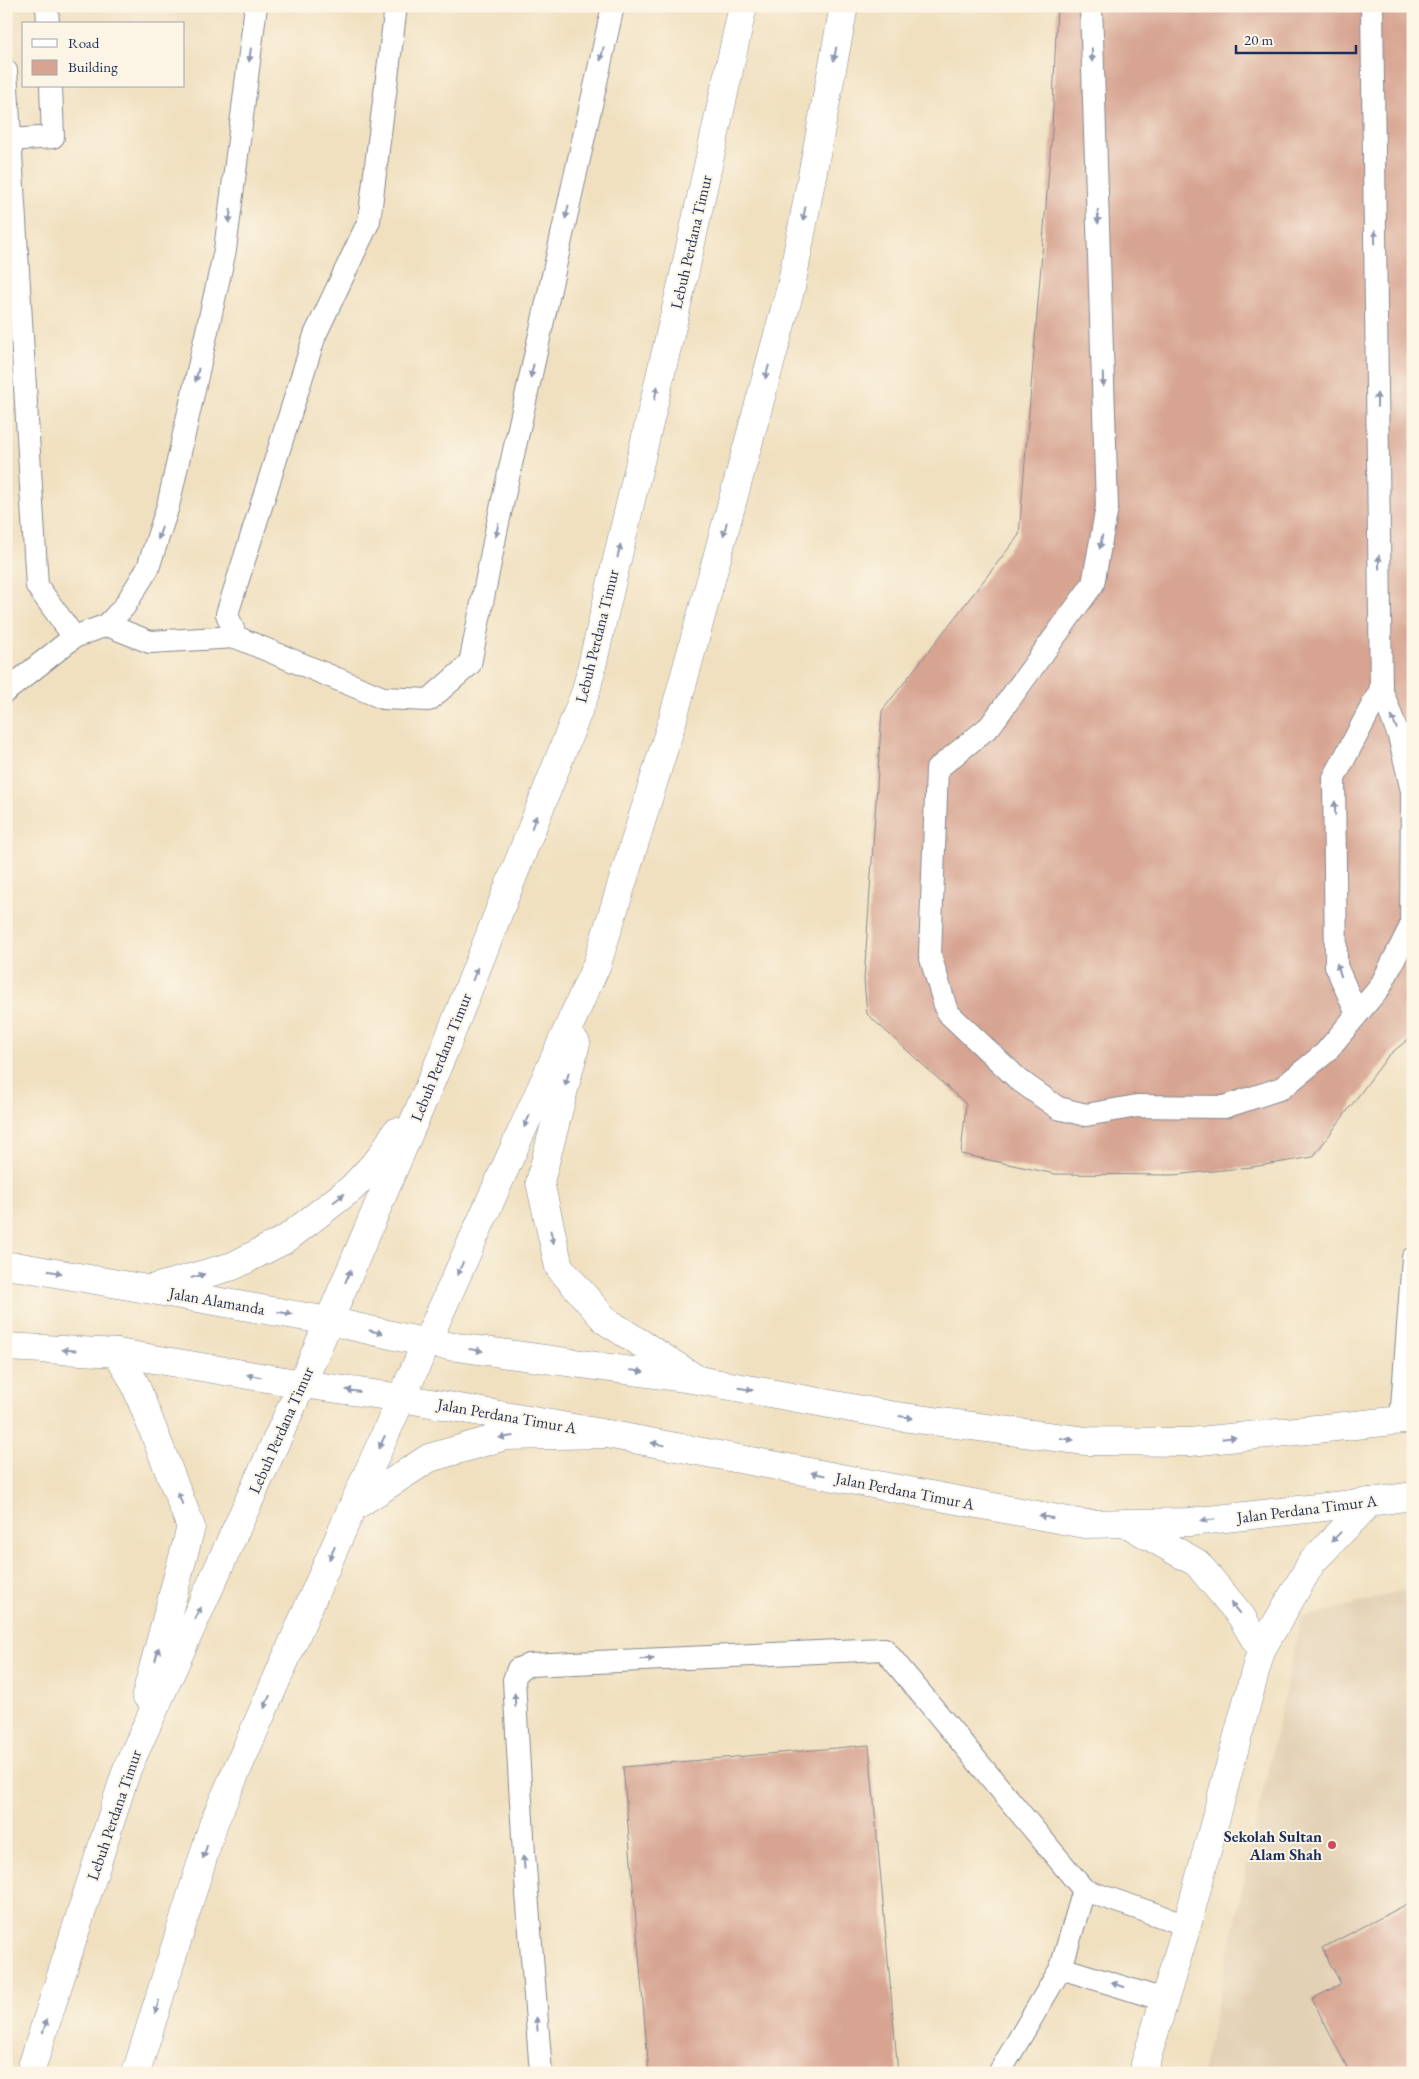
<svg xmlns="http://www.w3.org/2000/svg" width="1419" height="2079" viewBox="0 0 1419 2079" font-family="'EB Garamond',serif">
<rect width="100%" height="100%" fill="#fcf5e5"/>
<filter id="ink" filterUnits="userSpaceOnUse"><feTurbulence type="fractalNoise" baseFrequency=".02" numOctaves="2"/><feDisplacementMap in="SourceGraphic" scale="10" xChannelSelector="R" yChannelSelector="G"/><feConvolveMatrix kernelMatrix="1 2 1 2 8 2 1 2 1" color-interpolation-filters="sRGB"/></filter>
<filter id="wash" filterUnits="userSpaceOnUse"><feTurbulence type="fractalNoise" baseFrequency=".0096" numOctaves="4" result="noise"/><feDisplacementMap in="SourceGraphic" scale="20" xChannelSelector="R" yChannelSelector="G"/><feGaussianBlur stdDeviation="1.12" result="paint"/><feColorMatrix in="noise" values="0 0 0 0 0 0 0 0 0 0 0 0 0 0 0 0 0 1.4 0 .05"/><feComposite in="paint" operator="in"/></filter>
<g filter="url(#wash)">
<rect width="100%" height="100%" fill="#f0e0c0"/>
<path fill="#e3d1b6" d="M 1413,1588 L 1413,2073 L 1202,2073 L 1301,1618 Z"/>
<g id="blocks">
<g fill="#d7a492">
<path d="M 1057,6 L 1413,6 L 1413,1035 L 1388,1056 L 1313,1157 L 1252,1167 L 1173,1175 L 1055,1174 L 961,1154 L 966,1104 L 867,1014 L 864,980 L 882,711 L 1019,535 L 1052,131 Z"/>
<path d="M 869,1745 L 898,2073 L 649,2073 L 623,1767 Z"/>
<path d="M 1413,1901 L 1413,2073 L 1350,2073 L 1312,1999 L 1341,1984 L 1322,1948 Z"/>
</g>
</g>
</g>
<g filter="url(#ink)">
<use href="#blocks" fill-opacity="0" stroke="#86888f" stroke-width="1"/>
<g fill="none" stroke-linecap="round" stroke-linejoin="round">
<defs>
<g id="service">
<path d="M 47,6 L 48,24"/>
<path d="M 396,6 L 369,221 L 315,335 L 227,614 L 236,637 L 383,698 L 429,700 L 470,664 L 497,527 L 613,6"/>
<path d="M 1091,6 L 1107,507 L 1093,584 L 990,726 L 937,769 L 930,955 L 947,1012 L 1019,1080 L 1058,1108 L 1086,1115 L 1137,1106 L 1224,1107 L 1282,1088 L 1325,1053 L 1380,987 L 1411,926 L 1412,791 L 1399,736 L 1381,689 L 1372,6"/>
<path d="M 6,71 L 37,586 L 74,637"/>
<path d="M 10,140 L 53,137 L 51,86"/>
<path d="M 107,625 L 150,642 L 236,637"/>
<path d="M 6,691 L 74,637 L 107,625 L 124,607 L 148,568 L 168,506 L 225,250 L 256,6"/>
<path d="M 1357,1014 L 1336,966 L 1334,778 L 1381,689"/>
<path d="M 1401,1421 L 1413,1258"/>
<path d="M 1061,1968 L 1084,1890"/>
<path d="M 541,2073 L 524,1854 L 514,1680 L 518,1669 L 529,1665 L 884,1649 L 1084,1890 L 1187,1925"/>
<path d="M 999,2073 L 1061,1968 L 1164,2000"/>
</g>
<path id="minor" d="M 1145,2073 L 1145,2064 L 1187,1925 L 1261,1650"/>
<g id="tertiary">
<path d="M 6,1266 L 21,1267 L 329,1321 L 427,1343 L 698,1380 L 895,1416 L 1086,1441 L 1190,1442 L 1413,1419"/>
<path d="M 6,1347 L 118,1353 L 302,1384 L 402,1398 L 607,1434 L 1084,1524 L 1190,1522 L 1370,1502 L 1413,1496"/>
<path d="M 1126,1523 L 1197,1563 L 1241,1616 L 1261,1650 L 1312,1562 L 1370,1502"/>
</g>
<g id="secondary">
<path d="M 576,1043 L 540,1182 L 559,1267 L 606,1321 L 698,1380"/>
<path d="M 151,1289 L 233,1266 L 286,1239 L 352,1188 L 380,1158 L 396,1132"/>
<path d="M 118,1353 L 135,1384 L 191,1527 L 146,1695"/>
<path d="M 352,1508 L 429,1458 L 505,1436 L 607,1434"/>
<path d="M 30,2073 L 127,1769 L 302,1384 L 444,1051 L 586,691 L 684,275 L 743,6"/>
<path d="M 136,2073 L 214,1822 L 352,1508 L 597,964 L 672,722 L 791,287 L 844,6"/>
</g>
</defs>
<use href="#service" stroke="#86888f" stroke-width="24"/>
<use href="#minor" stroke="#86888f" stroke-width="29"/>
<use href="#tertiary" stroke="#86888f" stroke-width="29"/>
<use href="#secondary" stroke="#86888f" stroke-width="29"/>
<use href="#service" stroke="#fff" stroke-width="22"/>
<use href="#minor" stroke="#fff" stroke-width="28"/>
<use href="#tertiary" stroke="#fff" stroke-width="28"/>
<use href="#secondary" stroke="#fff" stroke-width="28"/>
</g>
<defs><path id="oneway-solid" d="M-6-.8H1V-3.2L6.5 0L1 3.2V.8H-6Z" transform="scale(1.25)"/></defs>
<g fill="#8d97ae">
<use href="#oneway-solid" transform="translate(602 54) rotate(103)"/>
<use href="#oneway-solid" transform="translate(835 54) rotate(101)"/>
<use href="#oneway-solid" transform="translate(250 55) rotate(97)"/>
<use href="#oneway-solid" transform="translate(1092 55) rotate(88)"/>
<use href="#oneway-solid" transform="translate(567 212) rotate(103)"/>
<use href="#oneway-solid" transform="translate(804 214) rotate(101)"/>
<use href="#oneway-solid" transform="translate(230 216) rotate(97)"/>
<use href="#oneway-solid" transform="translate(1098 217) rotate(88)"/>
<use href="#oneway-solid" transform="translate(1375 237) rotate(-91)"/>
<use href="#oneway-solid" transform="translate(532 371) rotate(103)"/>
<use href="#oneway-solid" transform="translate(767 372) rotate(105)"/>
<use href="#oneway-solid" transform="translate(197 375) rotate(103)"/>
<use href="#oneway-solid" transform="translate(1103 380) rotate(88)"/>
<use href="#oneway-solid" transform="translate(656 393) rotate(-77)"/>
<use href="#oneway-solid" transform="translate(1377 400) rotate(-91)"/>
<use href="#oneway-solid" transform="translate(725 529) rotate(105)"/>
<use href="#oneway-solid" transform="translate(497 530) rotate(102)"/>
<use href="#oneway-solid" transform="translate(160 533) rotate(107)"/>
<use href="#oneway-solid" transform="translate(1101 542) rotate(101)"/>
<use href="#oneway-solid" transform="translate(619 551) rotate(-77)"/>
<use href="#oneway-solid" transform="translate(1379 562) rotate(-91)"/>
<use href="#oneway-solid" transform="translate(1394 722) rotate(-112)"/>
<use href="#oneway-solid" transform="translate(1335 808) rotate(-91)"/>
<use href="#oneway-solid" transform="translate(534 822) rotate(-69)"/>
<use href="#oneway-solid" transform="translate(1339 970) rotate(-108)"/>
<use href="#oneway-solid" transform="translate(475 974) rotate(-69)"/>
<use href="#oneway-solid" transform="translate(567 1079) rotate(105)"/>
<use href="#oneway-solid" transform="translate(527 1121) rotate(114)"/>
<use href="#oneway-solid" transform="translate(339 1198) rotate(-37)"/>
<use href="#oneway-solid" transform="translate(552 1237) rotate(77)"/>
<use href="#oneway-solid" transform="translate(460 1269) rotate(114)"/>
<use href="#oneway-solid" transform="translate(55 1272) rotate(10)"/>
<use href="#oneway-solid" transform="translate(198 1276) rotate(-16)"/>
<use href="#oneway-solid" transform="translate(348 1276) rotate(-67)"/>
<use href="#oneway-solid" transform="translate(285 1313) rotate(10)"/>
<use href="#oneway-solid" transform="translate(376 1332) rotate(13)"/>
<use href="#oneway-solid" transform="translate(69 1350) rotate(-177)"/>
<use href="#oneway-solid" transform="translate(476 1350) rotate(8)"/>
<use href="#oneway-solid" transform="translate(637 1371) rotate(8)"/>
<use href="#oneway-solid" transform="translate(254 1376) rotate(-170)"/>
<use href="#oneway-solid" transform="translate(746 1389) rotate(10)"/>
<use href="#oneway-solid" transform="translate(353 1391) rotate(-172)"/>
<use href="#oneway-solid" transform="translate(906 1417) rotate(8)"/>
<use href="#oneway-solid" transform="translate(506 1437) rotate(173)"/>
<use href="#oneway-solid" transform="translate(1229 1438) rotate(-6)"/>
<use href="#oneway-solid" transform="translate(1067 1439) rotate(8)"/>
<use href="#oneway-solid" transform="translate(382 1442) rotate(114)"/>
<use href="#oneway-solid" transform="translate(658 1444) rotate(-169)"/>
<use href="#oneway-solid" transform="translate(818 1474) rotate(-169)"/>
<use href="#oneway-solid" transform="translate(180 1498) rotate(-111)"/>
<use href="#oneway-solid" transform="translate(1046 1517) rotate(-170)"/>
<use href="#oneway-solid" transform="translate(1208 1520) rotate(174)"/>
<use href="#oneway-solid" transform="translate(1336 1537) rotate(134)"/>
<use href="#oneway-solid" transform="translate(332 1553) rotate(114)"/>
<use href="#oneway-solid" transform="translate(1235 1608) rotate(-130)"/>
<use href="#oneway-solid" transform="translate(198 1613) rotate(-65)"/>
<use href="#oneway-solid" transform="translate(157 1654) rotate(-75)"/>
<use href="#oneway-solid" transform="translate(647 1659) rotate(-2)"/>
<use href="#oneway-solid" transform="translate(515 1700) rotate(-93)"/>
<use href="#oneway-solid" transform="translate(267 1702) rotate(114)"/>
<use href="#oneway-solid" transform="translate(205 1852) rotate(107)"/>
<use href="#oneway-solid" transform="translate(524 1862) rotate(-95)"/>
<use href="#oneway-solid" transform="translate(1118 1985) rotate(-163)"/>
<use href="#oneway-solid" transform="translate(157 2007) rotate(107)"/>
<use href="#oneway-solid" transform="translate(537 2024) rotate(-95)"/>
<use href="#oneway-solid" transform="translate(45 2026) rotate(-72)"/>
</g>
</g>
<circle fill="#d1495b" stroke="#fcf5e5" stroke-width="2" cx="1332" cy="1845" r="5"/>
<g text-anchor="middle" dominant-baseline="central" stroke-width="4" stroke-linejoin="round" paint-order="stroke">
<g font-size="16" fill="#1b2f5e" stroke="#fcf5e5">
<text transform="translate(691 242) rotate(-77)">Lebuh Perdana Timur</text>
<text transform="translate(597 636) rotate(-76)">Lebuh Perdana Timur</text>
<text transform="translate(441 1057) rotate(-68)">Lebuh Perdana Timur</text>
<text transform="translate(217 1301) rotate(10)">Jalan Alamanda</text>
<text transform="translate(507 1416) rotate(10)">Jalan Perdana Timur A</text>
<text transform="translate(281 1430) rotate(-66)">Lebuh Perdana Timur</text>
<text transform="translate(905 1491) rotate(11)">Jalan Perdana Timur A</text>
<text transform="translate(1307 1509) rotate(-7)">Jalan Perdana Timur A</text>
<text transform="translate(114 1815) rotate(-71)">Lebuh Perdana Timur</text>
</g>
<g font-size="16" font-weight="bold" fill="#1b2f5e" stroke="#fcf5e5" text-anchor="end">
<text x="1322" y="1836">Sekolah Sultan<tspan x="1322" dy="18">Alam Shah</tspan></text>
</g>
</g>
<rect width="1419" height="2079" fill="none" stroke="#fcf5e5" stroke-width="25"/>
<rect x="22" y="22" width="162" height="65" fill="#fcf5e5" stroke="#a2a6af"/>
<rect x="32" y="39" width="25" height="8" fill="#ffffff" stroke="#a2a6af"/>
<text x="68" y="48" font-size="15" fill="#1b2f5e">Road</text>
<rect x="32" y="60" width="25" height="15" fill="#d7a492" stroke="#a2a6af"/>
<text x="68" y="72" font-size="15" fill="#1b2f5e">Building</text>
<path d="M1236 45v8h120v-8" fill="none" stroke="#1b2f5e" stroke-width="2.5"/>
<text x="1244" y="45" font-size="15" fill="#1b2f5e" stroke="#fcf5e5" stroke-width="4" paint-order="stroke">20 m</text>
</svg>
